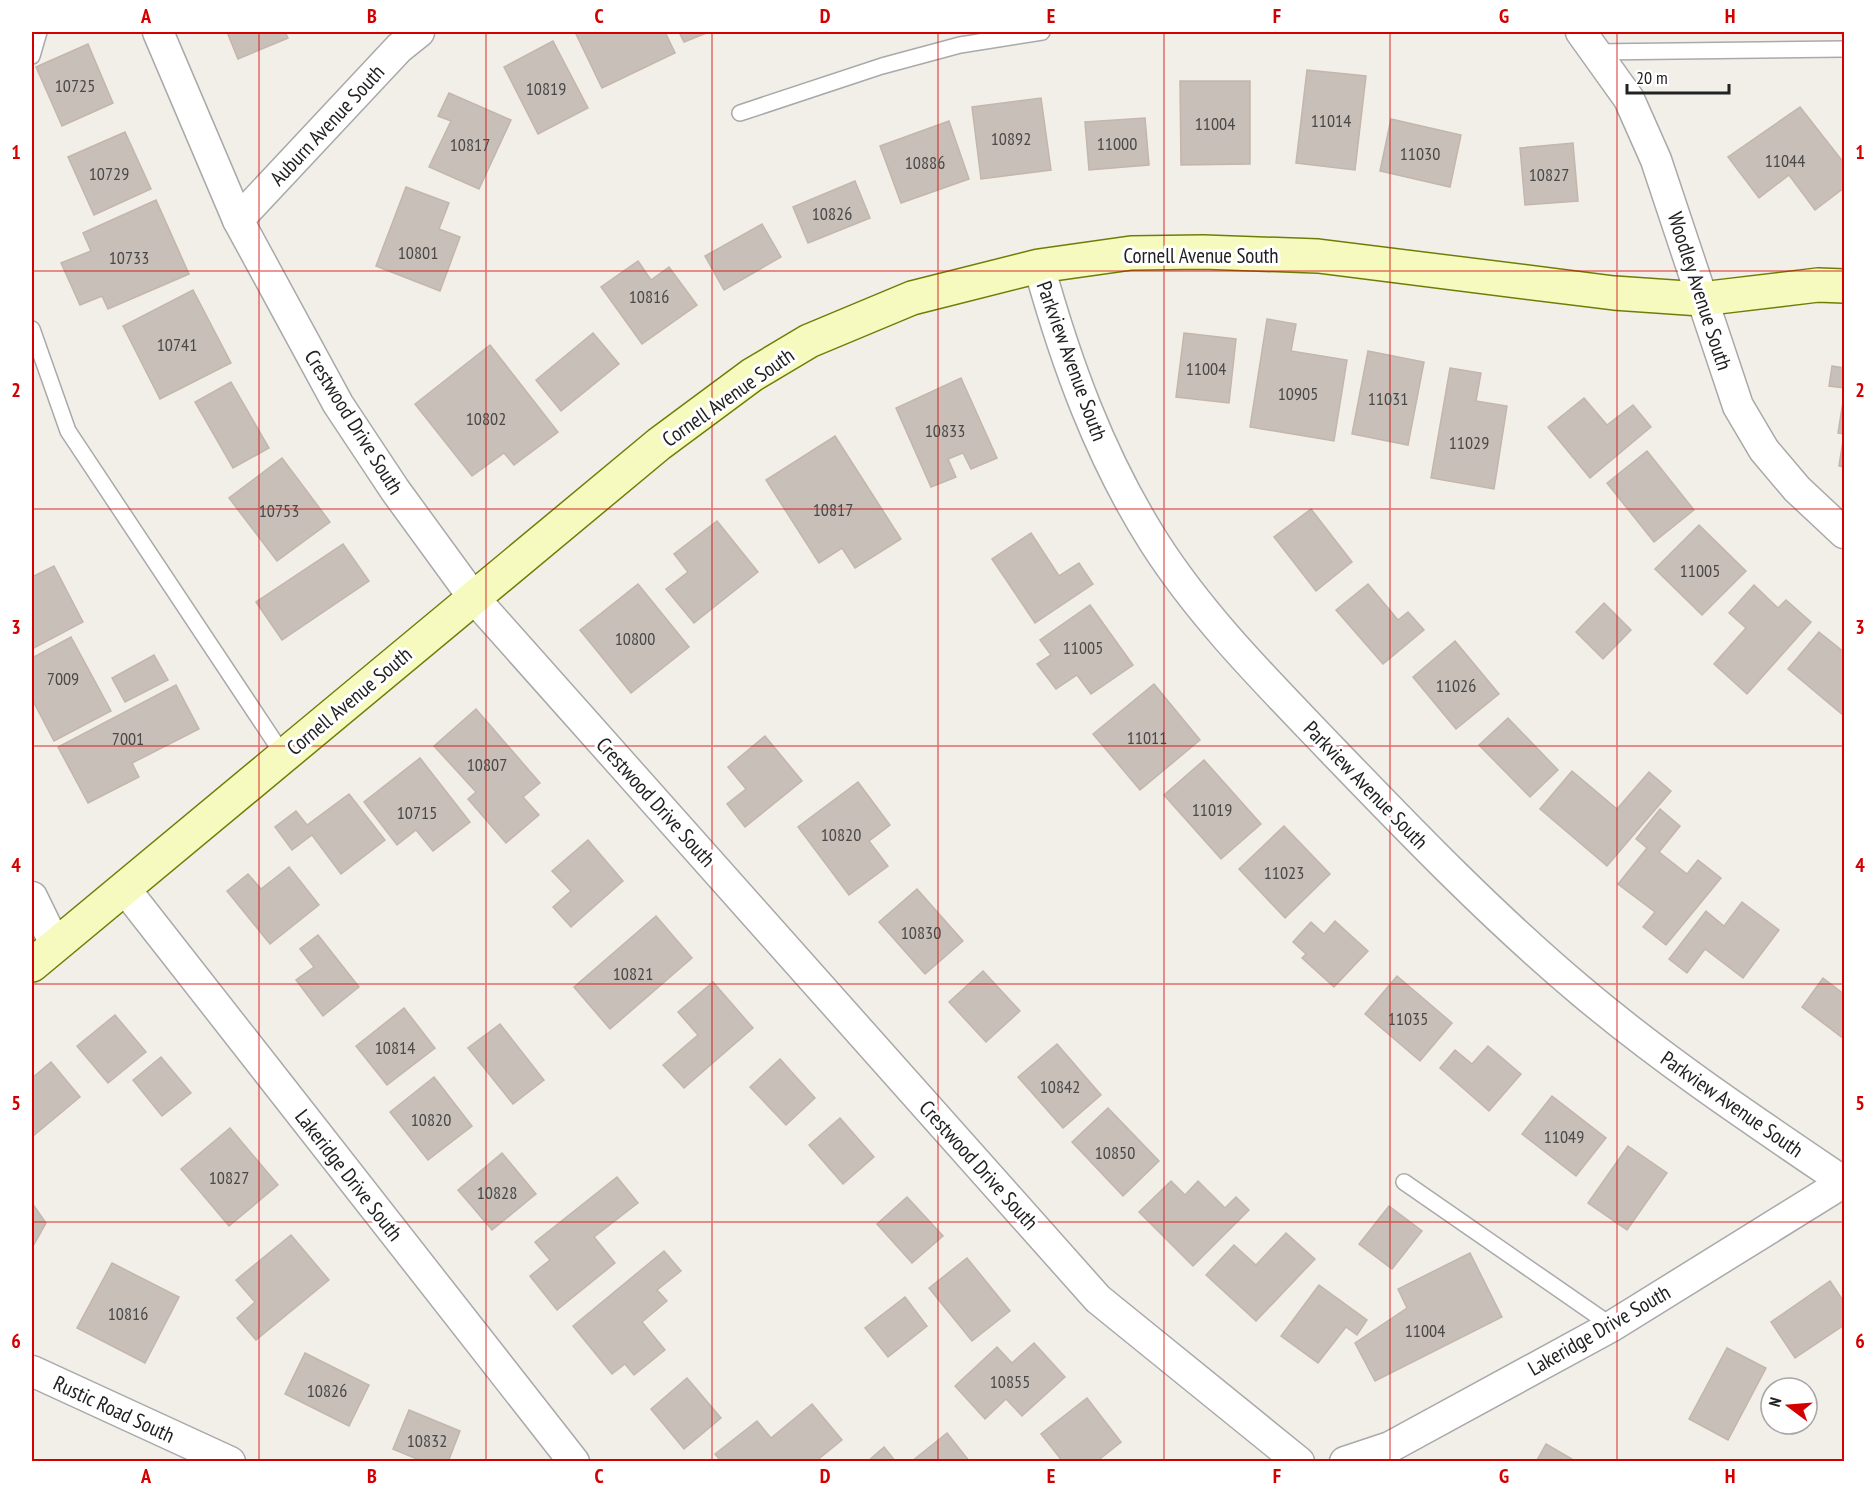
<svg xmlns="http://www.w3.org/2000/svg" width="1876" height="1493" viewBox="0 0 1876 1493" font-family="'PT Sans Narrow',sans-serif">
<rect width="100%" height="100%" fill="#f2efe9"/>
<g fill="#c7bfb8" stroke="#c4b6ab" stroke-width="1.5">
<path d="M 227,32 L 285,32 L 288,38 L 238,59 Z"/>
<path d="M 575,32 L 665,32 L 675,53 L 602,88 Z"/>
<path d="M 679,32 L 709,32 L 684,42 Z"/>
<path d="M 553,41 L 588,108 L 538,134 L 504,67 Z"/>
<path d="M 88,44 L 113,103 L 62,126 L 36,67 Z"/>
<path d="M 1307,70 L 1366,76 L 1355,170 L 1296,163 Z"/>
<path d="M 1180,81 L 1250,81 L 1250,164 L 1181,165 Z"/>
<path d="M 449,93 L 511,120 L 479,189 L 429,167 L 451,121 L 438,116 Z"/>
<path d="M 1041,98 L 1051,170 L 981,179 L 972,107 Z"/>
<path d="M 1800,107 L 1844,163 L 1844,188 L 1815,210 L 1789,175 L 1759,198 L 1728,157 Z"/>
<path d="M 1145,118 L 1149,165 L 1089,170 L 1085,122 Z"/>
<path d="M 1391,119 L 1461,135 L 1450,187 L 1380,171 Z"/>
<path d="M 949,121 L 969,179 L 901,203 L 880,146 Z"/>
<path d="M 125,132 L 151,189 L 94,215 L 68,157 Z"/>
<path d="M 1573,143 L 1578,201 L 1525,205 L 1520,148 Z"/>
<path d="M 855,181 L 870,218 L 808,243 L 793,207 Z"/>
<path d="M 406,187 L 449,203 L 439,229 L 460,237 L 440,291 L 376,266 Z"/>
<path d="M 156,200 L 189,274 L 108,309 L 102,296 L 80,305 L 61,263 L 91,251 L 83,233 Z"/>
<path d="M 762,224 L 781,257 L 724,290 L 705,256 Z"/>
<path d="M 638,261 L 651,280 L 669,267 L 697,305 L 642,344 L 601,287 Z"/>
<path d="M 193,290 L 231,363 L 160,399 L 123,326 Z"/>
<path d="M 1267,319 L 1296,324 L 1291,351 L 1347,360 L 1334,441 L 1250,427 Z"/>
<path d="M 593,333 L 619,364 L 561,411 L 536,380 Z"/>
<path d="M 1184,333 L 1236,339 L 1229,403 L 1176,397 Z"/>
<path d="M 490,345 L 558,432 L 514,465 L 504,453 L 472,476 L 415,404 Z"/>
<path d="M 1368,351 L 1424,362 L 1408,445 L 1352,434 Z"/>
<path d="M 1832,366 L 1844,368 L 1844,388 L 1829,386 Z"/>
<path d="M 1450,368 L 1481,373 L 1476,401 L 1507,406 L 1494,489 L 1431,478 Z"/>
<path d="M 961,378 L 997,458 L 971,469 L 963,453 L 948,459 L 956,477 L 931,487 L 896,408 Z"/>
<path d="M 231,382 L 269,448 L 233,468 L 195,402 Z"/>
<path d="M 1844,395 L 1844,467 L 1839,466 L 1844,434 L 1838,433 Z"/>
<path d="M 1584,398 L 1607,425 L 1633,405 L 1651,427 L 1590,478 L 1548,427 Z"/>
<path d="M 835,436 L 901,539 L 855,568 L 842,548 L 819,563 L 766,480 Z"/>
<path d="M 1647,451 L 1694,510 L 1654,542 L 1607,483 Z"/>
<path d="M 282,458 L 330,522 L 277,561 L 229,498 Z"/>
<path d="M 1311,509 L 1352,562 L 1316,591 L 1274,537 Z"/>
<path d="M 717,521 L 758,572 L 694,623 L 666,589 L 688,572 L 674,554 Z"/>
<path d="M 1699,525 L 1746,571 L 1702,615 L 1655,569 Z"/>
<path d="M 1031,533 L 1059,576 L 1079,563 L 1093,584 L 1035,623 L 992,559 Z"/>
<path d="M 343,544 L 369,581 L 282,640 L 256,602 Z"/>
<path d="M 54,566 L 83,622 L 32,649 L 32,577 Z"/>
<path d="M 638,584 L 689,647 L 631,693 L 580,630 Z"/>
<path d="M 1368,584 L 1398,620 L 1408,612 L 1424,630 L 1383,664 L 1336,610 Z"/>
<path d="M 1754,585 L 1778,608 L 1786,600 L 1811,622 L 1747,694 L 1714,664 L 1746,628 L 1729,613 Z"/>
<path d="M 1604,603 L 1631,630 L 1603,659 L 1576,632 Z"/>
<path d="M 1090,605 L 1133,665 L 1091,694 L 1077,675 L 1056,689 L 1037,664 L 1051,655 L 1040,640 Z"/>
<path d="M 1819,632 L 1844,652 L 1844,716 L 1788,669 Z"/>
<path d="M 71,637 L 111,711 L 54,741 L 32,699 L 32,658 Z"/>
<path d="M 1455,641 L 1499,694 L 1456,729 L 1413,677 Z"/>
<path d="M 154,655 L 168,680 L 125,702 L 112,678 Z"/>
<path d="M 1154,684 L 1200,740 L 1140,790 L 1093,734 Z"/>
<path d="M 176,685 L 199,729 L 132,763 L 139,777 L 88,803 L 58,747 Z"/>
<path d="M 476,709 L 540,783 L 523,797 L 539,815 L 506,843 L 468,799 L 476,792 L 434,746 Z"/>
<path d="M 1508,718 L 1558,770 L 1530,797 L 1479,745 Z"/>
<path d="M 765,736 L 802,781 L 745,827 L 727,804 L 746,789 L 728,767 Z"/>
<path d="M 420,758 L 470,822 L 433,851 L 416,830 L 397,845 L 364,802 Z"/>
<path d="M 1204,760 L 1261,824 L 1221,859 L 1164,795 Z"/>
<path d="M 1572,771 L 1617,809 L 1649,772 L 1671,791 L 1607,866 L 1540,809 Z"/>
<path d="M 858,782 L 890,825 L 869,841 L 888,866 L 849,895 L 798,827 Z"/>
<path d="M 349,794 L 385,840 L 341,874 L 312,835 L 292,850 L 275,827 L 296,811 L 307,825 Z"/>
<path d="M 1660,809 L 1680,826 L 1659,852 L 1687,874 L 1698,860 L 1721,878 L 1666,945 L 1643,927 L 1655,912 L 1618,884 L 1647,848 L 1636,839 Z"/>
<path d="M 1284,826 L 1330,874 L 1285,918 L 1239,869 Z"/>
<path d="M 588,840 L 623,881 L 571,927 L 553,907 L 571,891 L 552,871 Z"/>
<path d="M 289,867 L 319,905 L 270,944 L 227,891 L 248,874 L 261,889 Z"/>
<path d="M 917,889 L 963,941 L 925,974 L 879,922 Z"/>
<path d="M 1742,902 L 1779,930 L 1743,978 L 1705,949 L 1687,973 L 1669,959 L 1706,911 L 1724,926 Z"/>
<path d="M 656,916 L 692,958 L 610,1029 L 574,987 Z"/>
<path d="M 1335,921 L 1368,951 L 1334,987 L 1302,958 L 1306,954 L 1293,942 L 1311,922 L 1324,934 Z"/>
<path d="M 318,935 L 359,987 L 323,1016 L 296,980 L 314,967 L 300,949 Z"/>
<path d="M 983,971 L 1020,1011 L 986,1042 L 949,1002 Z"/>
<path d="M 1397,976 L 1452,1023 L 1420,1061 L 1365,1014 Z"/>
<path d="M 1823,978 L 1844,994 L 1844,1039 L 1802,1007 Z"/>
<path d="M 713,982 L 753,1028 L 684,1088 L 663,1065 L 698,1035 L 678,1012 Z"/>
<path d="M 404,1008 L 435,1048 L 387,1085 L 356,1046 Z"/>
<path d="M 115,1015 L 146,1052 L 108,1083 L 77,1046 Z"/>
<path d="M 500,1024 L 544,1080 L 513,1104 L 468,1048 Z"/>
<path d="M 1057,1044 L 1101,1095 L 1063,1128 L 1018,1077 Z"/>
<path d="M 1488,1046 L 1521,1074 L 1489,1111 L 1440,1068 L 1455,1050 L 1472,1064 Z"/>
<path d="M 161,1057 L 191,1093 L 162,1116 L 133,1080 Z"/>
<path d="M 780,1059 L 815,1098 L 786,1125 L 750,1087 Z"/>
<path d="M 51,1062 L 80,1097 L 32,1137 L 32,1078 Z"/>
<path d="M 434,1077 L 472,1126 L 428,1160 L 390,1112 Z"/>
<path d="M 1552,1096 L 1606,1138 L 1576,1176 L 1522,1134 Z"/>
<path d="M 1108,1108 L 1159,1161 L 1123,1196 L 1072,1142 Z"/>
<path d="M 840,1118 L 874,1157 L 843,1184 L 809,1145 Z"/>
<path d="M 230,1128 L 278,1185 L 229,1226 L 181,1169 Z"/>
<path d="M 1628,1146 L 1667,1173 L 1627,1230 L 1588,1203 Z"/>
<path d="M 502,1153 L 536,1194 L 492,1230 L 458,1190 Z"/>
<path d="M 617,1177 L 638,1203 L 594,1237 L 615,1263 L 557,1310 L 530,1276 L 550,1260 L 535,1242 Z"/>
<path d="M 1171,1181 L 1185,1195 L 1198,1181 L 1225,1208 L 1236,1197 L 1249,1210 L 1193,1266 L 1139,1212 Z"/>
<path d="M 907,1197 L 943,1236 L 912,1263 L 877,1224 Z"/>
<path d="M 32,1203 L 46,1223 L 32,1248 Z"/>
<path d="M 1389,1206 L 1422,1231 L 1392,1269 L 1359,1244 Z"/>
<path d="M 1286,1233 L 1315,1259 L 1256,1321 L 1206,1275 L 1234,1245 L 1256,1265 Z"/>
<path d="M 291,1235 L 329,1280 L 256,1340 L 237,1318 L 255,1302 L 236,1280 Z"/>
<path d="M 664,1251 L 681,1271 L 657,1290 L 667,1301 L 642,1322 L 665,1350 L 634,1375 L 625,1364 L 612,1374 L 573,1326 Z"/>
<path d="M 1470,1253 L 1502,1317 L 1375,1381 L 1355,1343 L 1407,1308 L 1398,1289 Z"/>
<path d="M 967,1258 L 1010,1311 L 972,1341 L 929,1288 Z"/>
<path d="M 112,1263 L 179,1297 L 145,1363 L 77,1328 Z"/>
<path d="M 1830,1281 L 1844,1302 L 1844,1325 L 1795,1358 L 1771,1322 Z"/>
<path d="M 1319,1285 L 1367,1320 L 1357,1335 L 1346,1327 L 1318,1363 L 1281,1336 Z"/>
<path d="M 905,1297 L 927,1326 L 888,1357 L 865,1328 Z"/>
<path d="M 1034,1343 L 1065,1377 L 1022,1416 L 1006,1399 L 985,1419 L 955,1386 L 997,1347 L 1012,1363 Z"/>
<path d="M 1727,1348 L 1766,1368 L 1728,1440 L 1689,1419 Z"/>
<path d="M 305,1353 L 369,1385 L 349,1426 L 285,1394 Z"/>
<path d="M 687,1378 L 721,1418 L 684,1449 L 651,1409 Z"/>
<path d="M 1087,1398 L 1121,1442 L 1096,1462 L 1063,1462 L 1041,1434 Z"/>
<path d="M 812,1404 L 842,1440 L 815,1462 L 722,1462 L 715,1454 L 757,1421 L 771,1438 Z"/>
<path d="M 409,1410 L 460,1431 L 448,1462 L 424,1462 L 393,1449 Z"/>
<path d="M 947,1433 L 970,1462 L 912,1462 L 912,1461 Z"/>
<path d="M 1546,1444 L 1577,1462 L 1536,1462 Z"/>
<path d="M 884,1447 L 896,1462 L 867,1462 Z"/>
</g>
<g fill="none" stroke-linecap="round" stroke-linejoin="round">
<defs>
<g id="lane">
<path d="M 1595,52 L 1844,49"/>
<path d="M 32,56 L 39,32"/>
<path d="M 740,113 L 882,66 L 960,45 L 1042,32"/>
<path d="M 32,329 L 68,431 L 284,756"/>
<path d="M 1404,1182 L 1612,1326"/>
</g>
<g id="street">
<path d="M 158,32 L 238,220 L 338,404 L 395,490 L 473,597 L 1098,1299 L 1299,1462"/>
<path d="M 1581,32 L 1629,99 L 1656,160 L 1738,406 L 1764,450 L 1797,489 L 1844,533"/>
<path d="M 238,220 L 399,48 L 419,32"/>
<path d="M 1039,266 C 1066,363 1100,457 1154,542 C 1203,619 1271,686 1333,751 C 1413,834 1493,917 1581,991 C 1664,1061 1754,1121 1844,1182"/>
<path d="M 125,889 L 574,1462"/>
<path d="M 32,897 L 56,946"/>
<path d="M 32,1371 L 230,1462"/>
<path d="M 1345,1462 L 1390,1447 L 1612,1326 L 1844,1182"/>
</g>
<path id="secondary" d="M 32,965 L 659,444 L 752,375 L 809,341 L 912,298 L 1039,266 L 1131,253 L 1203,252 L 1318,256 L 1614,293 L 1701,299 L 1818,285 L 1844,286"/>
</defs>
<use href="#lane" stroke="#a9a9a9" stroke-width="18"/>
<use href="#street" stroke="#a9a9a9" stroke-width="33"/>
<use href="#secondary" stroke="#707d05" stroke-width="36"/>
<use href="#lane" stroke="#fff" stroke-width="15"/>
<use href="#street" stroke="#fff" stroke-width="30"/>
<use href="#secondary" stroke="#f7fabf" stroke-width="33"/>
</g>
<path fill="none" stroke="#d40000" stroke-width="1.5" stroke-opacity="0.55" d="M 259,32 L 259,1462M 486,32 L 486,1462M 712,32 L 712,1462M 938,32 L 938,1462M 1164,32 L 1164,1462M 1390,32 L 1390,1462M 1617,32 L 1617,1462M 32,271 L 1844,271M 32,509 L 1844,509M 32,746 L 1844,746M 32,984 L 1844,984M 32,1222 L 1844,1222"/>
<g text-anchor="middle" dominant-baseline="central" stroke-width="6" stroke-linejoin="round" paint-order="stroke">
<g font-size="18" fill="#4b4948">
<text x="75" y="85">10725</text>
<text x="546" y="88">10819</text>
<text x="1331" y="120">11014</text>
<text x="1215" y="123">11004</text>
<text x="1011" y="138">10892</text>
<text x="1117" y="143">11000</text>
<text x="470" y="144">10817</text>
<text x="1420" y="153">11030</text>
<text x="1785" y="160">11044</text>
<text x="925" y="162">10886</text>
<text x="109" y="173">10729</text>
<text x="1549" y="174">10827</text>
<text x="832" y="213">10826</text>
<text x="418" y="252">10801</text>
<text x="129" y="257">10733</text>
<text x="649" y="296">10816</text>
<text x="177" y="344">10741</text>
<text x="1206" y="368">11004</text>
<text x="1298" y="393">10905</text>
<text x="1388" y="398">11031</text>
<text x="486" y="418">10802</text>
<text x="945" y="430">10833</text>
<text x="1469" y="442">11029</text>
<text x="833" y="509">10817</text>
<text x="279" y="510">10753</text>
<text x="1700" y="570">11005</text>
<text x="635" y="638">10800</text>
<text x="1083" y="647">11005</text>
<text x="63" y="678">7009</text>
<text x="1456" y="685">11026</text>
<text x="1147" y="737">11011</text>
<text x="128" y="738">7001</text>
<text x="487" y="764">10807</text>
<text x="1212" y="809">11019</text>
<text x="417" y="812">10715</text>
<text x="841" y="834">10820</text>
<text x="1284" y="872">11023</text>
<text x="921" y="932">10830</text>
<text x="633" y="973">10821</text>
<text x="1408" y="1018">11035</text>
<text x="395" y="1047">10814</text>
<text x="1060" y="1086">10842</text>
<text x="431" y="1119">10820</text>
<text x="1564" y="1136">11049</text>
<text x="1115" y="1152">10850</text>
<text x="229" y="1177">10827</text>
<text x="497" y="1192">10828</text>
<text x="128" y="1313">10816</text>
<text x="1425" y="1330">11004</text>
<text x="1010" y="1381">10855</text>
<text x="327" y="1390">10826</text>
<text x="427" y="1440">10832</text>
</g>
<g font-size="21" fill="#222" stroke="#fff">
<text transform="translate(327 125) rotate(-47)">Auburn Avenue South</text>
<text x="1201" y="255">Cornell Avenue South</text>
<text transform="translate(1700 291) rotate(72)">Woodley Avenue South</text>
<text transform="translate(1072 361) rotate(70)">Parkview Avenue South</text>
<text transform="translate(728 397) rotate(-35)">Cornell Avenue South</text>
<text transform="translate(354 422) rotate(58)">Crestwood Drive South</text>
<text transform="translate(349 701) rotate(-40)">Cornell Avenue South</text>
<text transform="translate(1366 785) rotate(46)">Parkview Avenue South</text>
<text transform="translate(656 802) rotate(48)">Crestwood Drive South</text>
<text transform="translate(1732 1104) rotate(35)">Parkview Avenue South</text>
<text transform="translate(979 1165) rotate(48)">Crestwood Drive South</text>
<text transform="translate(349 1175) rotate(52)">Lakeridge Drive South</text>
<text transform="translate(1599 1330) rotate(-30)">Lakeridge Drive South</text>
<text transform="translate(114 1409) rotate(25)">Rustic Road South</text>
</g>
</g>
<rect width="1876" height="1493" fill="none" stroke="#ffffff" stroke-width="66"/>
<g transform="translate(1789 1406) rotate(286)"><circle r="28" fill="#ffffff" stroke="#a7a7a7" stroke-width="1.5"/>
<path d="M0-4.5L10 22L0 15L-10 22Z" fill="#d40000"/>
<text y="-9" font-size="16" font-weight="bold" text-anchor="middle" fill="#222222">N</text>
</g>
<path d="M1627 84v9h102v-9" fill="none" stroke="#222222" stroke-width="3"/>
<text x="1636" y="84" font-size="18" fill="#222222" stroke="#ffffff" stroke-width="4.5" paint-order="stroke">20 m</text>
<rect x="33" y="33" width="1810" height="1427" fill="none" stroke="#d40000" stroke-width="2"/>
<g font-size="20" text-anchor="middle" font-weight="bold" fill="#d40000">
<text x="146" y="23">A</text>
<text x="372" y="23">B</text>
<text x="599" y="23">C</text>
<text x="825" y="23">D</text>
<text x="1051" y="23">E</text>
<text x="1277" y="23">F</text>
<text x="1504" y="23">G</text>
<text x="1730" y="23">H</text>
<text x="16" y="159">1</text>
<text x="1860" y="159">1</text>
<text x="16" y="397">2</text>
<text x="1860" y="397">2</text>
<text x="16" y="634">3</text>
<text x="1860" y="634">3</text>
<text x="16" y="872">4</text>
<text x="1860" y="872">4</text>
<text x="16" y="1110">5</text>
<text x="1860" y="1110">5</text>
<text x="16" y="1348">6</text>
<text x="1860" y="1348">6</text>
<text x="146" y="1483">A</text>
<text x="372" y="1483">B</text>
<text x="599" y="1483">C</text>
<text x="825" y="1483">D</text>
<text x="1051" y="1483">E</text>
<text x="1277" y="1483">F</text>
<text x="1504" y="1483">G</text>
<text x="1730" y="1483">H</text>
</g>
</svg>
